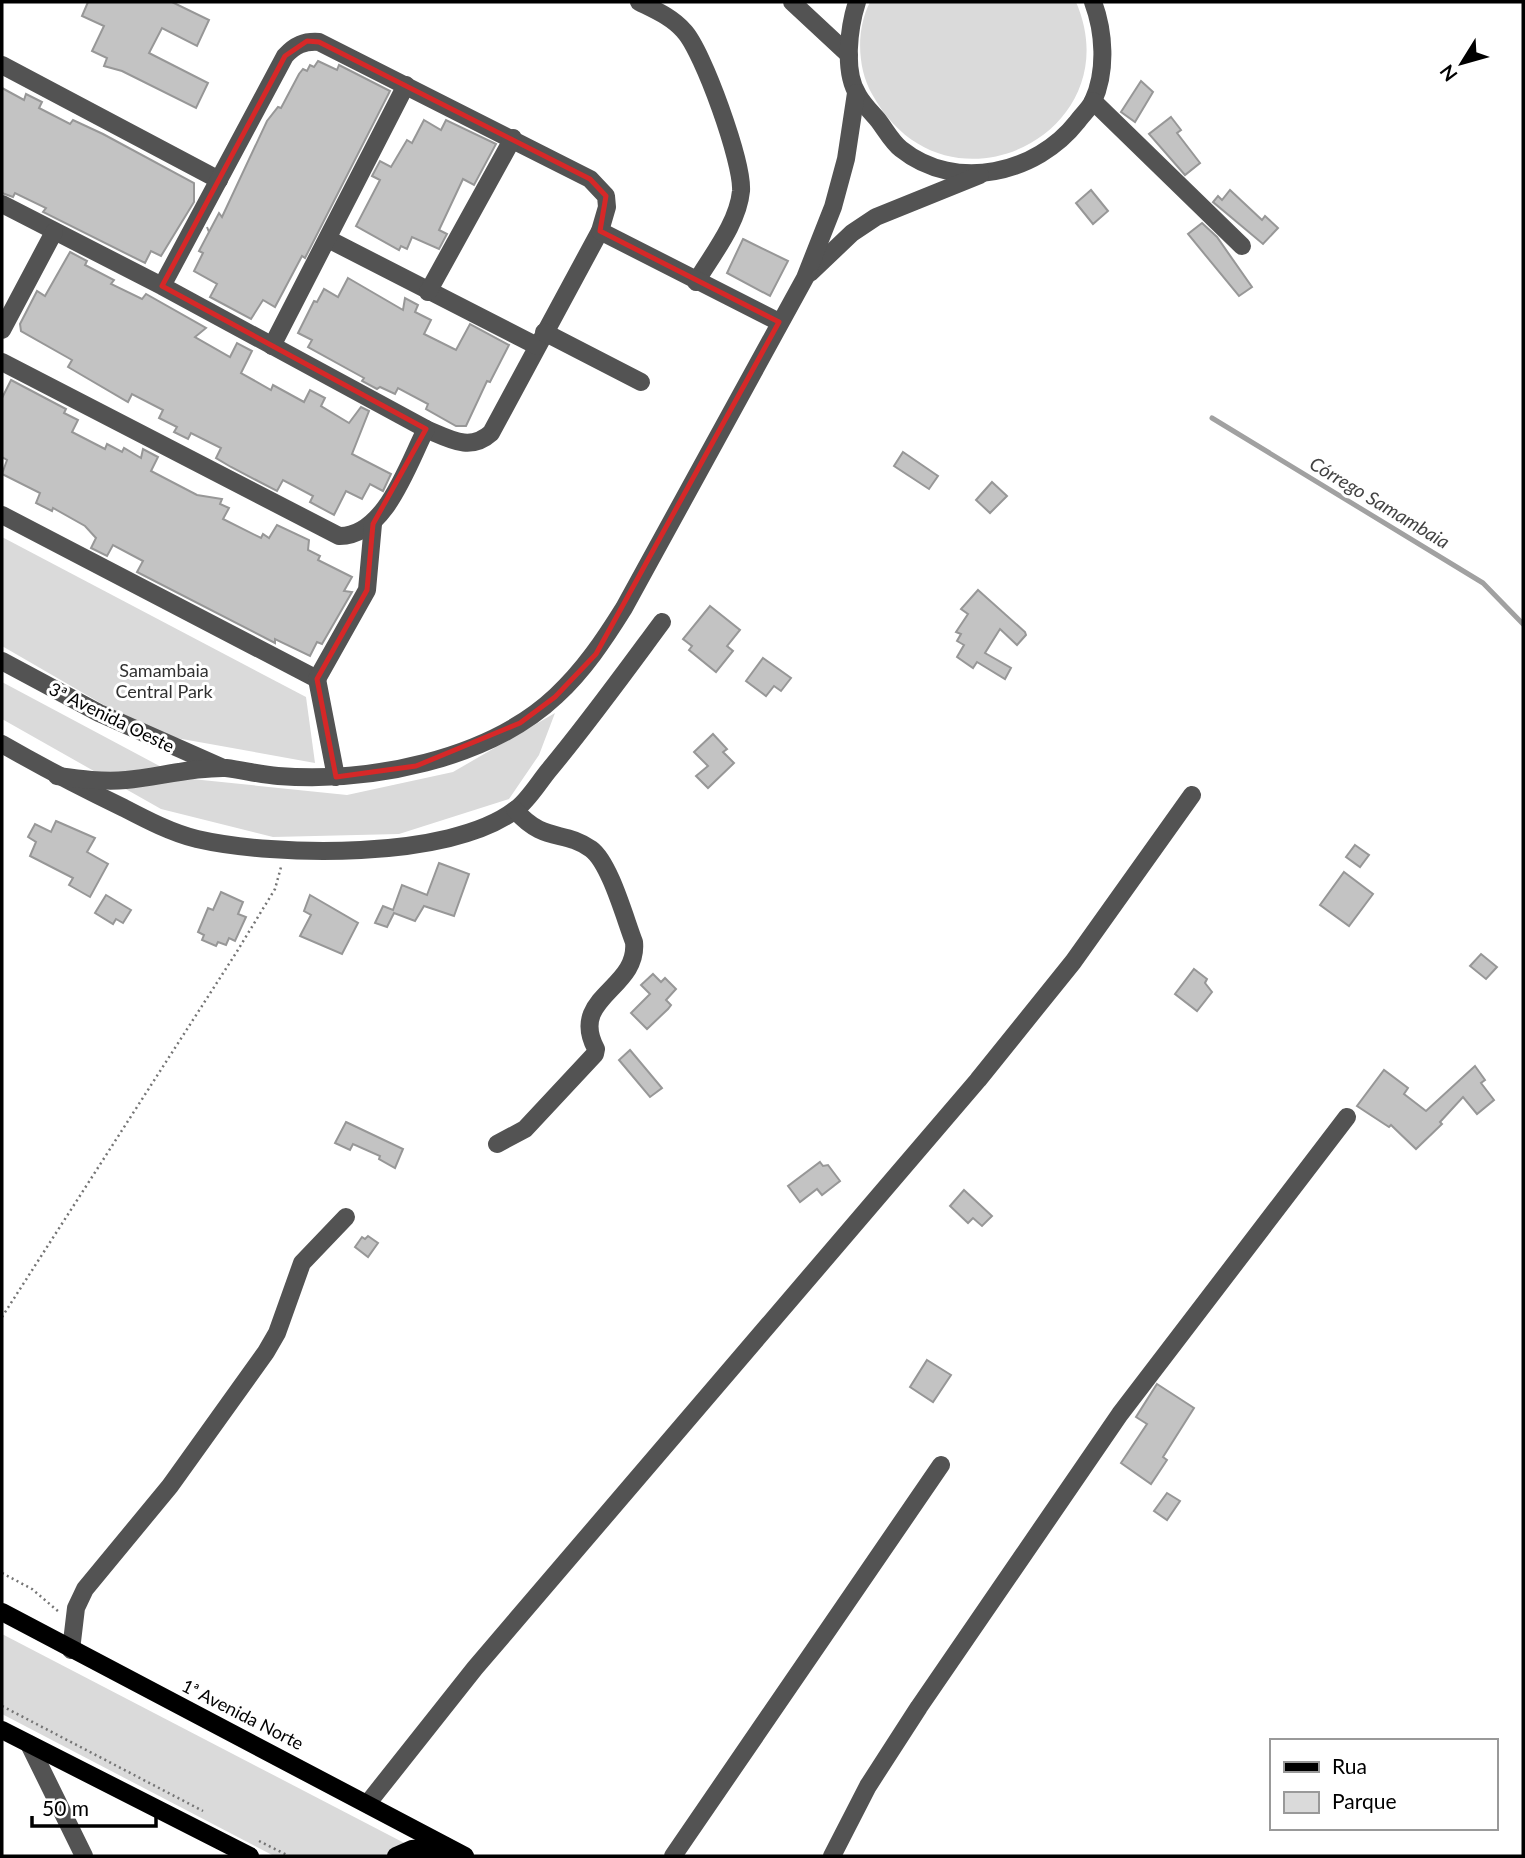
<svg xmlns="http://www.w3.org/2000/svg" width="1525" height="1858" viewBox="0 0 1525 1858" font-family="Lato,sans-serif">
<rect width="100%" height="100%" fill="#fff"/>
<g fill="#dadada">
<path d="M 870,2 L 1076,2 C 1133,133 945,228 872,94 C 857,68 856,29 870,2 Z"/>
<path d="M 2,537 L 306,697 L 315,763 L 154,734 L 2,646 Z"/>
<path d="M 2,682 L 182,778 L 347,795 L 453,772 L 555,713 L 539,755 L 509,799 L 399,834 L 273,837 L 161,809 L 2,719 Z"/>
<path d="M 2,1634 L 412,1847 L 388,1856 L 274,1856 L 2,1714 Z"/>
</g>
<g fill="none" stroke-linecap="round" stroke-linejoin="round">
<path stroke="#a1a1a1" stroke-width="5" d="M 1212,418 L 1483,583 L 1523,624"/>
</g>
<g fill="#c3c3c3" stroke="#979797" stroke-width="2">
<path d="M 88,2 L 172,2 L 209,20 L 197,46 L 162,28 L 149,53 L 208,83 L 196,108 L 122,71 L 104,66 L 107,58 L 92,51 L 104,26 L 82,16 Z"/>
<path d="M 318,61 L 337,70 L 339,65 L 390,91 L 305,258 L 302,256 L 275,307 L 263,300 L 251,319 L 210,297 L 217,284 L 194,271 L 203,253 L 199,251 L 209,232 L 207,227 L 209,232 L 219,213 L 222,217 L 267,121 L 278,107 L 281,108 L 299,74 L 303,69 L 307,71 L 310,65 L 314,67 Z"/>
<path d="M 1141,81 L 1153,92 L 1135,122 L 1121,112 Z"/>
<path d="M 2,88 L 24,100 L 26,94 L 42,102 L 39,108 L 70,124 L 73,120 L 103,134 L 194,183 L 194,202 L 161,256 L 151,251 L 145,263 L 43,212 L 46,208 L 15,193 L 13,197 L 2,193 Z"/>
<path d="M 1171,117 L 1181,130 L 1177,133 L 1200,163 L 1185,175 L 1149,134 Z"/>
<path d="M 424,120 L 441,130 L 446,120 L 496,144 L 474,185 L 463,179 L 439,230 L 447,234 L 439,249 L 412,237 L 407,249 L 401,246 L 399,250 L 356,226 L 380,180 L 372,176 L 380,161 L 391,167 L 407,140 L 412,143 Z"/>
<path d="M 1091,190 L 1108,211 L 1093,224 L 1076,203 Z"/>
<path d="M 1230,190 L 1262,220 L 1265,216 L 1278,228 L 1263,244 L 1213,202 L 1218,196 L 1222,200 Z"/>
<path d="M 1202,223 L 1217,237 L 1252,287 L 1239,296 L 1188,234 Z"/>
<path d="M 743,239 L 788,261 L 770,296 L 727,273 Z"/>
<path d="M 70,252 L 87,261 L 85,265 L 114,280 L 111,284 L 142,299 L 146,294 L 206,328 L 195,337 L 230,357 L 237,343 L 252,351 L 241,373 L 271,390 L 273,385 L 304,402 L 310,390 L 325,398 L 321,406 L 349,423 L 361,407 L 369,411 L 352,454 L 391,474 L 383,491 L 370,484 L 362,499 L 346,491 L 334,515 L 310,502 L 313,496 L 283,480 L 277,491 L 231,467 L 216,458 L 221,448 L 191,433 L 188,439 L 174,432 L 177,427 L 159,418 L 163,410 L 132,394 L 128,402 L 68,367 L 72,360 L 21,331 L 20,324 L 37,291 L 45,296 Z"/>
<path d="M 348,278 L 403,310 L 405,298 L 418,305 L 415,312 L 431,320 L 424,334 L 456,350 L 470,324 L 509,345 L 490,382 L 487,381 L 466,426 L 456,426 L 426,409 L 428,404 L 398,388 L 395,394 L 380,387 L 377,389 L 362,381 L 364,378 L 308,347 L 312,340 L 298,333 L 314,301 L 317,302 L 324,289 L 338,297 Z"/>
<path d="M 11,380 L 66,409 L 64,413 L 78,420 L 72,432 L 105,449 L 107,444 L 122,452 L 124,448 L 141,458 L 143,449 L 158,457 L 151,471 L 197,495 L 222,499 L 220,504 L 229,508 L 223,519 L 261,538 L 263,534 L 269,538 L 277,525 L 309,540 L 308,550 L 320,556 L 318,560 L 352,577 L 344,591 L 352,592 L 322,644 L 317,642 L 310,656 L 275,639 L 275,643 L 137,572 L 143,561 L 113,545 L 107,556 L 91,548 L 96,538 L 85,526 L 53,508 L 52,511 L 36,503 L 40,493 L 2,474 L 7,460 L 2,457 L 2,398 Z"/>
<path d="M 903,452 L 938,476 L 929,489 L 894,466 Z"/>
<path d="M 992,482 L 1007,496 L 990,513 L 976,500 Z"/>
<path d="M 978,590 L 1025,632 L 1026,635 L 1017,645 L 1000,629 L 985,653 L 1011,668 L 1005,679 L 977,662 L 973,668 L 957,657 L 964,645 L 957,641 L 961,634 L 956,632 L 968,614 L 961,609 Z"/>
<path d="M 710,606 L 740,630 L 727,646 L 733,651 L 716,672 L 689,650 L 692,646 L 683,639 Z"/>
<path d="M 763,658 L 791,678 L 781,691 L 774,686 L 766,696 L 746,681 Z"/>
<path d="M 713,734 L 727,749 L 723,752 L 734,763 L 708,788 L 696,776 L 708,766 L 694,752 Z"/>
<path d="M 56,821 L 95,838 L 87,852 L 108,864 L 90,897 L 69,885 L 73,878 L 30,856 L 36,842 L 28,837 L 35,824 L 51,832 Z"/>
<path d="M 1355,845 L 1369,855 L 1360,867 L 1346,857 Z"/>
<path d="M 439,863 L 469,874 L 454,916 L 424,906 L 415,921 L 394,913 L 387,927 L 375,923 L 383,906 L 393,910 L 402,885 L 427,895 Z"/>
<path d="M 1344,872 L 1373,894 L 1349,926 L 1320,905 Z"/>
<path d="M 221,892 L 243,902 L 238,914 L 246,917 L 235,941 L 229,938 L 226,945 L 218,942 L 216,946 L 202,940 L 204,935 L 198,932 L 208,908 L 213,910 Z"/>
<path d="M 106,895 L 131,910 L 123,923 L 116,919 L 113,924 L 95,913 Z"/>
<path d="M 310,895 L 358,923 L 342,954 L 300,936 L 311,915 L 304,911 Z"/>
<path d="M 1481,954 L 1497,967 L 1486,979 L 1470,966 Z"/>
<path d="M 1194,969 L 1207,979 L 1205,983 L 1212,992 L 1197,1011 L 1175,994 Z"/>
<path d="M 653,974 L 661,982 L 665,978 L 676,989 L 666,1000 L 671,1005 L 668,1009 L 647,1029 L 631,1013 L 650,994 L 641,985 Z"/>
<path d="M 630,1050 L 662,1088 L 650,1097 L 619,1060 Z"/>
<path d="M 1475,1066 L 1485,1080 L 1481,1083 L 1494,1100 L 1477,1114 L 1463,1097 L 1440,1122 L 1442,1124 L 1416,1149 L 1391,1125 L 1389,1127 L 1357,1106 L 1384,1070 L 1408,1088 L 1404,1094 L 1426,1111 Z"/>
<path d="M 346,1122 L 403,1149 L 395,1168 L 379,1159 L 380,1156 L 353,1144 L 350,1150 L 335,1143 Z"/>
<path d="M 820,1162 L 823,1166 L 828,1165 L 840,1181 L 822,1195 L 817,1189 L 800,1202 L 788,1186 Z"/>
<path d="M 964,1190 L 992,1216 L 982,1226 L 973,1218 L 968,1223 L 950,1206 Z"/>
<path d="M 368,1236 L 378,1243 L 368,1257 L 355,1247 L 362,1237 L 365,1239 Z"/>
<path d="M 927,1360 L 951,1375 L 933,1402 L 910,1387 Z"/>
<path d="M 1157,1384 L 1194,1408 L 1163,1457 L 1167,1460 L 1151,1484 L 1121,1463 L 1147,1424 L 1136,1417 Z"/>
<path d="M 1167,1493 L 1180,1501 L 1167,1520 L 1154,1511 Z"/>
</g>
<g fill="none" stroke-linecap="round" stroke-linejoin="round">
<g stroke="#757575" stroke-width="2.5" stroke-dasharray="2 3.5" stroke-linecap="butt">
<path d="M 2,1317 L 236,953 L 275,889 L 281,867"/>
<path d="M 2,1573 L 32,1589 L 59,1612"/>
<path d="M 2,1706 L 203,1811"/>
<path d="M 259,1841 L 289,1856"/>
</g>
<g stroke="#535353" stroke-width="18">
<path d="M 639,2 C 655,10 672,17 684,31 C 703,51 743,163 741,191 C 738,223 712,255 696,282"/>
<path d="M 792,2 L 849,55"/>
<path d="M 857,2 C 849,27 843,72 858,95 C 863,104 871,112 878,120 C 885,129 892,142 901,149 C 956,193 1037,173 1077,122 C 1082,115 1090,108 1093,101 C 1107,71 1104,31 1093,2"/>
<path d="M 2,65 L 219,180"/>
<path d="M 1093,101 L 1242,246"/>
<path d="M 2,204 L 162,286 L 426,429 C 450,439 470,452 491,433 L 600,231 L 607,207 L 606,196 L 590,179 L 319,42 C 304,41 295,45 285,56 L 162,286"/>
<path d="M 600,231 L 779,322"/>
<path d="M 328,239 L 537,346"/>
<path d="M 810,273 L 852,233 L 876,217 L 980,175"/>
<path d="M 428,292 L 513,138"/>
<path d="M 2,330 L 54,232"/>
<path d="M 544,332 L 641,382"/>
<path d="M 272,346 L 406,85"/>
<path d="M 2,362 L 339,536 C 385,537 408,464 426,429"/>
<path d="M 2,515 L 317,679 L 336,777"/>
<path d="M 2,661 L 99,713 L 221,767"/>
<path d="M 317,679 L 367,590 L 373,524"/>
<path d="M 2,744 C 42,767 82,788 124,808 C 147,820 172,833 197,839 C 275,857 450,860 515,810 C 528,801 539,782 549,770 C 589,722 625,672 662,622"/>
<path d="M 57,776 C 80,779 103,782 126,780 C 158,777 193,767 226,768 C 243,770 261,775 278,776 C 369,783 488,760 556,696 C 584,670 604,640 624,608 L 805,278 L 833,207 L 846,159 L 856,93"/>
<path d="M 497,1144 L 525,1129 L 595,1054 L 596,1049 C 568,997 639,989 634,942 C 625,919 610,863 591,849 C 563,829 545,844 515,810"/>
<path d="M 71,1650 L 76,1608 L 85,1589 L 170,1486 L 266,1352 L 277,1333 L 302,1263 L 346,1217"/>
<path d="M 29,1744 L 84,1856"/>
<path d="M 368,1803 L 475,1668 L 978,1080 L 1073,962 L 1192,795"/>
<path d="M 673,1856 L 941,1465"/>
<path d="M 832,1856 L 868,1786 L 919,1707 L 1120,1414 L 1347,1117"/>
</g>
<g stroke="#000" stroke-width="18">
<path d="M 2,1612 L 465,1856"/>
<path d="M 2,1730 L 250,1856"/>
<path d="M 396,1856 L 412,1849 L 445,1846"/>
</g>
</g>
<path fill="none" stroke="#d62828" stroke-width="5" stroke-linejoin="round" d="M 307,41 L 319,42 L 590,179 L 606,196 L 600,231 L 779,322 L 596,654 L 555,697 L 520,723 L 416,766 L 336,777 L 317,679 L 367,590 L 373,524 L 426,429 L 162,286 L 285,56 Z"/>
<g text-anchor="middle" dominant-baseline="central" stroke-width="6" stroke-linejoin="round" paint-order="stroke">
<g font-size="18" fill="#313131" stroke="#fff">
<text x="164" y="670">Samambaia<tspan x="164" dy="21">Central Park</tspan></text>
</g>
<g font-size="18" fill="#000" stroke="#fff">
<text transform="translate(112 717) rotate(26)">3ª Avenida Oeste</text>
<text transform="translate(243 1714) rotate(27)">1ᵃ Avenida Norte</text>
</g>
<g font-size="19" font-style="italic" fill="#424242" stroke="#fff">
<text transform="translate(1380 502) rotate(31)">Córrego Samambaia</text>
</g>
</g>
<rect width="1525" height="1858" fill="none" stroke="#000000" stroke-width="7"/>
<rect x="1270" y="1739" width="228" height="91" fill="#ffffff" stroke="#999999" stroke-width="2"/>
<rect x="1284" y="1762" width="35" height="10" fill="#000000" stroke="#999999" stroke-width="2"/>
<text x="1332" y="1774" font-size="21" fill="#000000">Rua</text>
<rect x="1284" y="1792" width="35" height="21" fill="#dadada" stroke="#999999" stroke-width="2"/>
<text x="1332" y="1809" font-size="21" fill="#000000">Parque</text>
<g transform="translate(1462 63) rotate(233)" stroke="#ffffff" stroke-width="5" paint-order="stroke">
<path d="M0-5L12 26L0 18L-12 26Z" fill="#000000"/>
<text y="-10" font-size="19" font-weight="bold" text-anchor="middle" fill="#000000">N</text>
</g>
<path d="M32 1816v10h124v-10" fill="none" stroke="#000000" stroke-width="3.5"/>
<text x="42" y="1816" font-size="21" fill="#000000" stroke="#ffffff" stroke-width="5" paint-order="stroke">50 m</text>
</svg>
